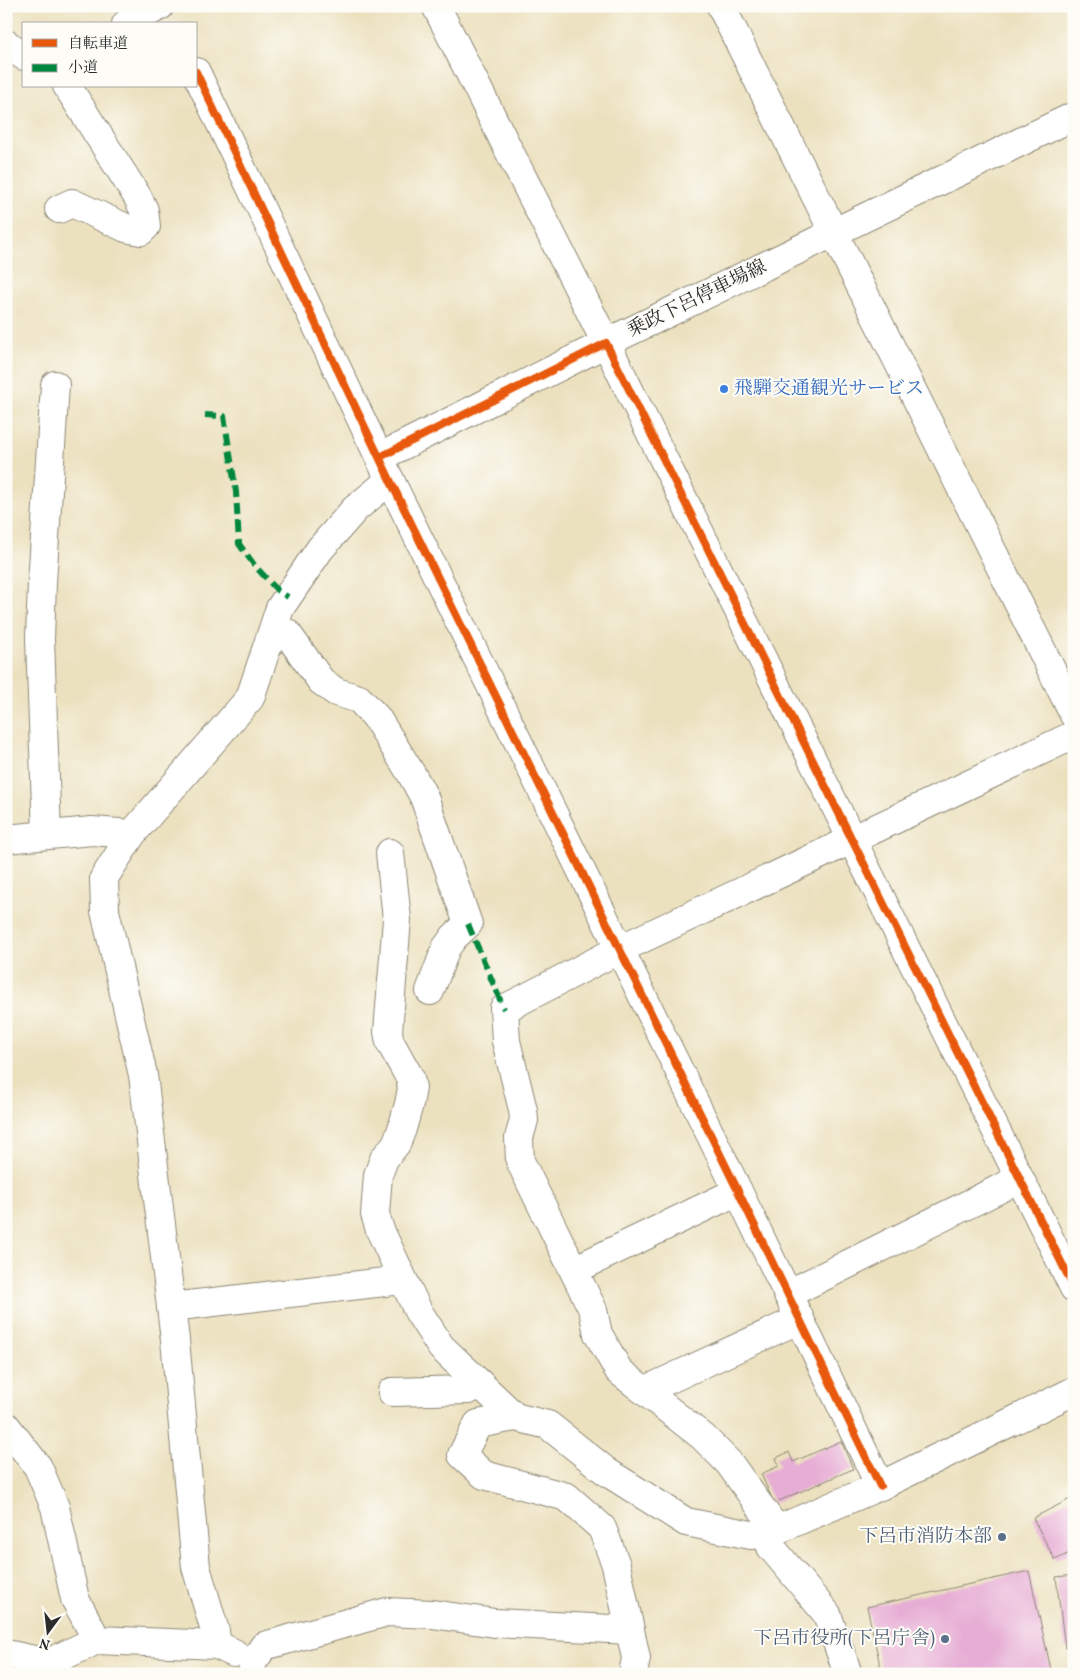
<svg xmlns="http://www.w3.org/2000/svg" width="1080" height="1680" viewBox="0 0 1080 1680" font-family="Vollkorn,'Noto Serif JP',serif">
<rect width="100%" height="100%" fill="#fdfcf7"/>
<filter id="ink" filterUnits="userSpaceOnUse"><feTurbulence type="fractalNoise" baseFrequency=".02" numOctaves="2"/><feDisplacementMap in="SourceGraphic" scale="10" xChannelSelector="R" yChannelSelector="G"/><feConvolveMatrix kernelMatrix="1 2 1 2 8 2 1 2 1" color-interpolation-filters="sRGB"/></filter>
<filter id="wash" filterUnits="userSpaceOnUse"><feTurbulence type="fractalNoise" baseFrequency=".0096" numOctaves="4" result="noise"/><feDisplacementMap in="SourceGraphic" scale="20" xChannelSelector="R" yChannelSelector="G"/><feGaussianBlur stdDeviation="1.12" result="paint"/><feColorMatrix in="noise" values="0 0 0 0 0 0 0 0 0 0 0 0 0 0 0 0 0 1.4 0 .05"/><feComposite in="paint" operator="in"/></filter>
<g filter="url(#wash)">
<rect width="100%" height="100%" fill="#ece1bf"/>
<g id="blocks">
<g fill="#e7aed5">
<path d="M 841,1441 L 853,1469 L 774,1503 L 761,1474 L 779,1466 L 776,1458 L 789,1452 L 793,1462 Z"/>
<path d="M 1074,1497 L 1074,1551 L 1055,1560 L 1033,1518 Z"/>
<path d="M 1029,1571 L 1052,1674 L 882,1674 L 867,1607 Z"/>
<path d="M 1074,1575 L 1074,1647 L 1065,1648 L 1056,1577 Z"/>
</g>
</g>
</g>
<g filter="url(#ink)">
<use href="#blocks" fill-opacity="0" stroke="#8c8675" stroke-width="1"/>
<g fill="none" stroke-linecap="round" stroke-linejoin="round">
<defs>
<g id="minor">
<path d="M 721,6 L 1074,715"/>
<path d="M 126,24 L 160,6"/>
<path d="M 6,44 L 24,56"/>
<path d="M 196,72 L 390,480 L 738,1191 L 880,1486"/>
<path d="M 59,209 L 72,203 L 126,228 L 141,231 L 146,226 L 144,210 L 137,196 L 67,86"/>
<path d="M 380,457 L 606,343 L 1074,1288"/>
<path d="M 274,628 L 287,633 L 321,681 L 336,692 L 359,699 L 376,717 L 412,775 L 424,797 L 468,924 L 454,937 L 446,948 L 430,991"/>
<path d="M 47,835 L 40,639 L 42,583 L 55,385"/>
<path d="M 6,839 L 92,831 L 132,834"/>
<path d="M 390,853 L 397,919 L 388,1032 L 390,1042 L 410,1078 L 412,1088 L 409,1104 L 402,1129 L 396,1144 L 384,1159 L 378,1175 L 375,1214 L 380,1230 L 418,1311 L 441,1347 L 515,1417"/>
<path d="M 574,1270 L 738,1191"/>
<path d="M 788,1294 L 1019,1179"/>
<path d="M 171,1307 L 402,1280"/>
<path d="M 646,1390 L 800,1319"/>
<path d="M 392,1392 L 469,1390 L 479,1383"/>
<path d="M 6,1426 L 38,1467 L 55,1507 L 75,1599 L 97,1640"/>
<path d="M 777,1530 L 729,1463 L 703,1437 L 619,1371 L 598,1334 L 593,1310 L 520,1161 L 519,1138 L 524,1120 L 523,1110 L 506,1041 L 504,1009 L 620,949 L 1074,735"/>
<path d="M 767,1534 L 771,1547 L 827,1614 L 848,1674"/>
<path d="M 217,1645 L 215,1631 L 196,1567 L 175,1340 L 143,1075 L 105,911 L 104,878 L 132,834 L 250,698 L 280,608 L 320,549 L 355,509 L 390,480"/>
<path d="M 6,1654 L 48,1663 L 97,1640 L 217,1645 L 234,1653"/>
<path d="M 252,1663 L 264,1646 L 387,1612 L 432,1614 L 495,1623 L 630,1630"/>
<path d="M 633,1674 L 636,1658 L 616,1565 L 602,1528 L 567,1497 L 484,1475 L 462,1455 L 478,1424 L 515,1417 L 548,1425 L 607,1472 L 686,1522 L 751,1535 L 767,1534 L 880,1486 L 1074,1391"/>
</g>
<path id="major" d="M 436,6 L 606,343 L 1074,116"/>
</defs>
<use href="#minor" stroke="#8c8675" stroke-width="30"/>
<use href="#major" stroke="#8c8675" stroke-width="30"/>
<use href="#minor" stroke="#fff" stroke-width="28"/>
<use href="#major" stroke="#fff" stroke-width="28"/>
<g stroke="#00873e" stroke-width="6" stroke-dasharray="12 6" stroke-linecap="butt">
<path d="M 205,415 L 224,416 L 236,492 L 239,544 L 255,566 L 278,591 L 288,597"/>
<path d="M 468,924 L 504,1009"/>
</g>
<defs>
<g id="cycleway">
<path d="M 196,72 L 390,480 L 738,1191 L 880,1486"/>
<path d="M 380,457 L 606,343 L 1074,1288"/>
</g>
</defs>
<use href="#cycleway" stroke="#fdfcf7" stroke-width="11"/>
<use href="#cycleway" stroke="#e8590c" stroke-width="8"/>
</g>
</g>
<circle fill="#3f7fe0" stroke="#fdfcf7" stroke-width="2" cx="724" cy="389" r="5"/>
<g fill="#5c6f8a" stroke="#fdfcf7" stroke-width="2">
<circle cx="1002" cy="1537" r="5"/>
<circle cx="945" cy="1639" r="5"/>
</g>
<g text-anchor="middle" dominant-baseline="central" stroke-width="4" stroke-linejoin="round" paint-order="stroke">
<g font-size="19" fill="#2b2b2b" stroke="#fdfcf7">
<text transform="translate(697 299) rotate(-26)">乗政下呂停車場線</text>
</g>
<g font-size="19" fill="#366cbe" stroke="#fdfcf7" text-anchor="start">
<text x="734" y="389">飛騨交通観光サービス</text>
</g>
<g font-size="19" fill="#4e5e75" stroke="#fdfcf7" text-anchor="end">
<text x="992" y="1537">下呂市消防本部</text>
<text x="935" y="1639">下呂市役所(下呂庁舎)</text>
</g>
</g>
<rect width="1080" height="1680" fill="none" stroke="#fdfcf7" stroke-width="25"/>
<rect x="22" y="22" width="175" height="65" fill="#fdfcf7" stroke="#a9a8a5"/>
<rect x="32" y="39" width="25" height="8" fill="#e8590c" stroke="#a9a8a5"/>
<text x="68" y="48" font-size="15" fill="#2b2b2b">自転車道</text>
<rect x="32" y="64" width="25" height="8" fill="#00873e" stroke="#a9a8a5"/>
<text x="68" y="72" font-size="15" fill="#2b2b2b">小道</text>
<g transform="translate(48 1632) rotate(195)" stroke="#fdfcf7" stroke-width="4" paint-order="stroke">
<path d="M0-4L9 19L0 12L-9 19Z" fill="#2b2b2b"/>
<text y="-8" font-size="14" font-weight="bold" text-anchor="middle" fill="#2b2b2b">N</text>
</g>
</svg>
